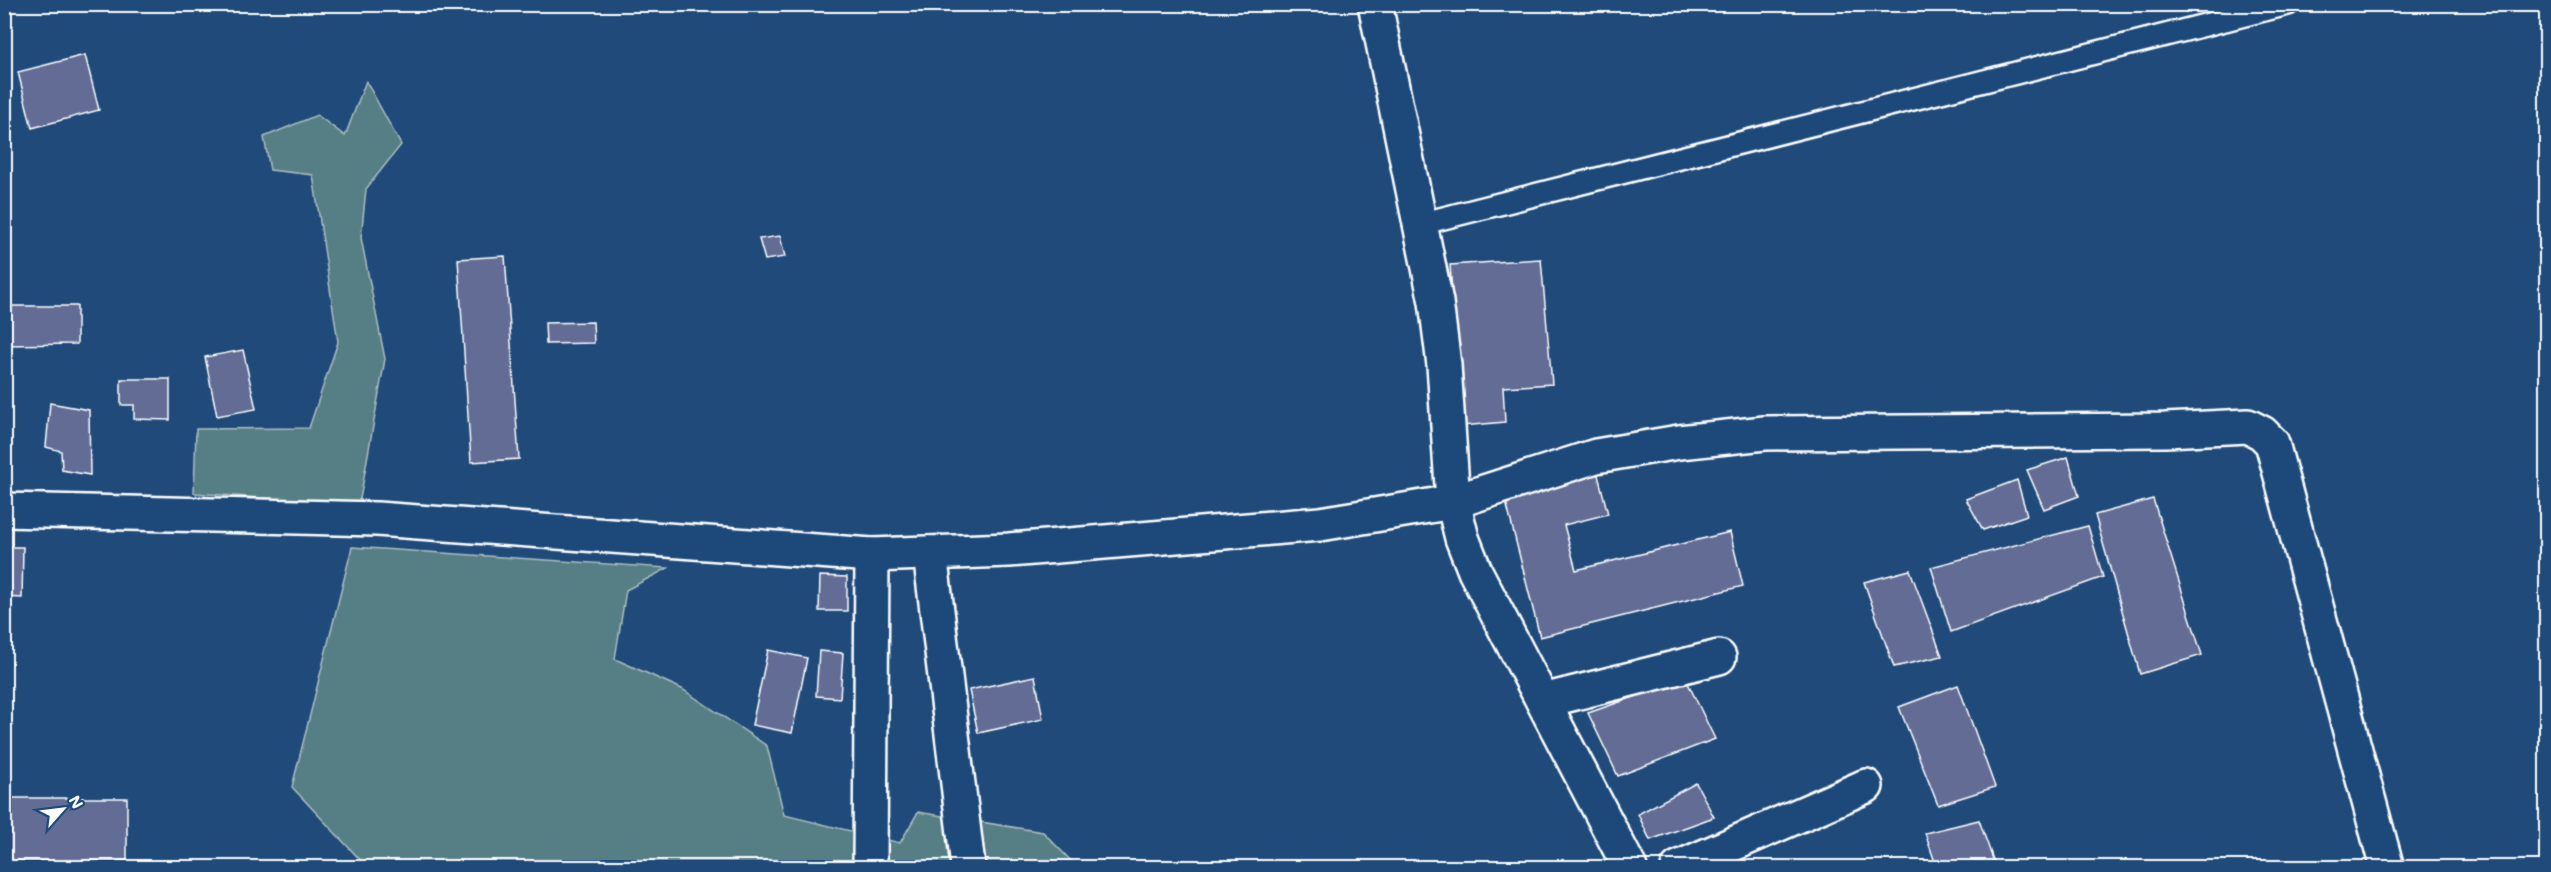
<svg xmlns="http://www.w3.org/2000/svg" width="2551" height="872" viewBox="0 0 2551 872" font-family="Mali,sans-serif">
<rect width="100%" height="100%" fill="#1f4a7a"/>
<filter id="ink" filterUnits="userSpaceOnUse"><feTurbulence type="fractalNoise" baseFrequency=".0167" numOctaves="2"/><feDisplacementMap in="SourceGraphic" scale="12" xChannelSelector="R" yChannelSelector="G"/><feConvolveMatrix kernelMatrix="1 2 1 2 8 2 1 2 1" color-interpolation-filters="sRGB"/></filter>
<g filter="url(#ink)">
<g fill="#577f85" stroke="#abbfc2" stroke-width="1.5">
<path d="M 366,81 L 401,145 L 366,189 L 361,238 L 385,359 L 359,505 L 194,493 L 196,429 L 309,428 L 338,342 L 313,175 L 270,170 L 264,137 L 317,115 L 345,136 Z"/>
<path d="M 352,547 L 668,568 L 626,590 L 615,659 L 682,689 L 767,746 L 784,815 L 900,843 L 918,812 L 1043,832 L 1077,867 L 367,867 L 292,787 Z"/>
</g>
<g fill="#636c94" stroke="#fff" stroke-width="1.5">
<path d="M 85,55 L 99,110 L 32,128 L 18,72 Z"/>
<path d="M 780,236 L 785,257 L 765,260 L 759,239 Z"/>
<path d="M 505,256 L 519,459 L 471,462 L 458,259 Z"/>
<path d="M 1541,259 L 1552,384 L 1503,387 L 1505,422 L 1462,426 L 1450,265 Z"/>
<path d="M 4,306 L 77,306 L 77,344 L 4,345 Z"/>
<path d="M 593,322 L 594,343 L 546,344 L 545,323 Z"/>
<path d="M 243,350 L 256,409 L 217,416 L 205,357 Z"/>
<path d="M 121,379 L 170,379 L 170,420 L 134,419 L 134,405 L 121,405 Z"/>
<path d="M 50,403 L 89,410 L 90,475 L 62,470 L 61,451 L 46,447 Z"/>
<path d="M 2068,457 L 2079,496 L 2044,509 L 2027,470 Z"/>
<path d="M 1596,467 L 1608,514 L 1564,525 L 1576,570 L 1730,532 L 1743,586 L 1540,637 L 1503,490 Z"/>
<path d="M 2017,480 L 2027,515 L 1983,530 L 1966,499 Z"/>
<path d="M 2153,499 L 2202,655 L 2140,674 L 2095,515 Z"/>
<path d="M 2088,526 L 2103,577 L 1951,632 L 1931,567 Z"/>
<path d="M 4,547 L 23,547 L 22,598 L 4,597 Z"/>
<path d="M 1910,570 L 1942,656 L 1894,667 L 1864,582 Z"/>
<path d="M 820,576 L 847,577 L 847,611 L 819,611 Z"/>
<path d="M 768,650 L 807,658 L 792,733 L 752,725 Z"/>
<path d="M 819,651 L 843,653 L 840,698 L 816,696 Z"/>
<path d="M 1035,676 L 1043,719 L 978,733 L 969,690 Z"/>
<path d="M 1686,679 L 1715,739 L 1618,776 L 1588,713 Z"/>
<path d="M 1958,685 L 1995,787 L 1938,805 L 1899,707 Z"/>
<path d="M 1696,783 L 1714,817 L 1650,840 L 1638,814 Z"/>
<rect x="4" y="798" width="123" height="63"/>
<path d="M 1979,820 L 1996,868 L 1937,868 L 1925,833 Z"/>
</g>
<g fill="none" stroke-linecap="round" stroke-linejoin="round">
<defs>
<path id="lane" d="M 1420,224 L 2288,4"/>
<g id="street">
<path d="M 1375,4 L 1436,302 L 1444,365 L 1453,502 L 1462,538 L 1475,571 L 1630,868"/>
<path d="M 4,510 L 377,519 L 872,555 L 1009,550 L 1320,524 L 1453,502 L 1596,456 L 1679,442 L 1765,433 L 2165,430 L 2248,426 L 2262,433 L 2272,443 L 2387,868"/>
<path d="M 930,553 L 968,866"/>
<path d="M 1543,701 L 1719,657"/>
<path d="M 870,868 L 872,555"/>
<path d="M 1678,868 L 1866,786"/>
</g>
</defs>
<use href="#lane" stroke="#fff" stroke-width="26"/>
<use href="#street" stroke="#fff" stroke-width="38"/>
<use href="#lane" stroke="#1f4a7a" stroke-width="21"/>
<use href="#street" stroke="#1f4a7a" stroke-width="33"/>
</g>
</g>
<rect width="2551" height="872" fill="none" stroke="#1f4a7a" stroke-width="24"/>
<rect x="12" y="12" width="2527" height="848" fill="none" stroke="#fff" stroke-width="2" filter="url(#ink)"/>
<g transform="translate(63 809) rotate(62)" stroke="#1f4a7a" stroke-width="4.5" paint-order="stroke">
<path d="M0-4.5L10 22L0 15L-10 22Z" fill="#ffffff"/>
<text y="-9" font-size="16" font-weight="bold" text-anchor="middle" fill="#ffffff">N</text>
</g>
</svg>
